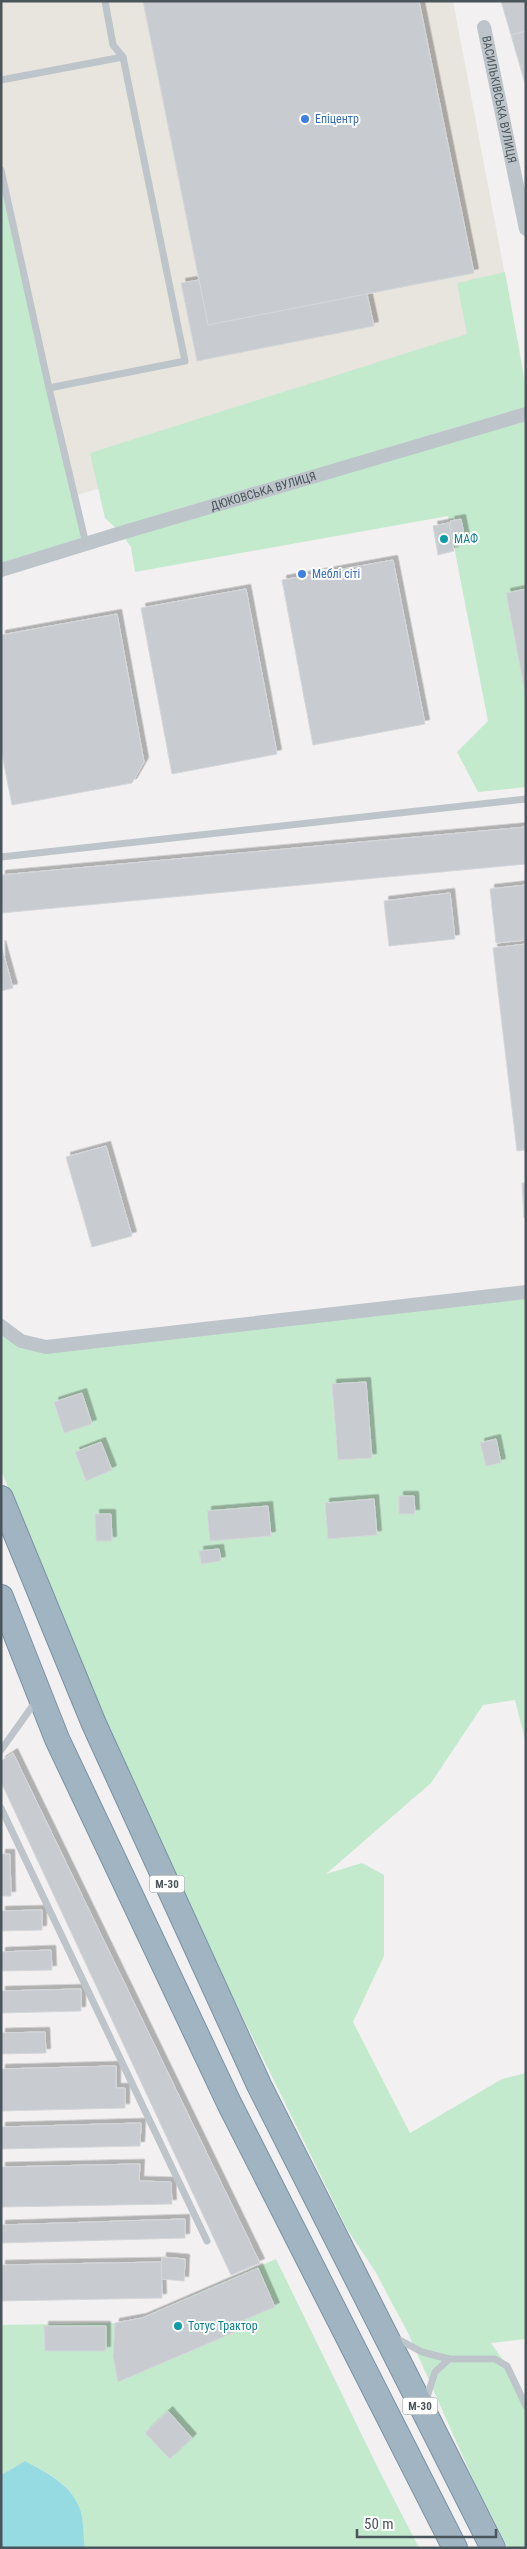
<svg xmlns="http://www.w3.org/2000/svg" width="527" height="2549" viewBox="0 0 527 2549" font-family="'Roboto Condensed',sans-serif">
<defs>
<filter id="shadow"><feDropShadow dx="4.5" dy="-4.5" stdDeviation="0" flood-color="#0004"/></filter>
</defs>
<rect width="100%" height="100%" fill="#f2f0f0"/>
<path fill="#e8e4de" d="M 1,1 L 453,1 L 520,354 L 75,496 L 1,182 Z"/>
<g fill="#c4eace">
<path d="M 1,170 L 85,537 L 1,563 Z"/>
<path d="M 505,272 L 526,388 L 526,787 L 478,792 L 457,752 L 488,721 L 448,516 L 135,572 L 131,547 L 121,533 L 105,518 L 90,453 L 467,334 L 457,283 Z"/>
<path d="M 526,1292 L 526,1744 L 515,1700 L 483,1705 L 431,1783 L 326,1874 L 362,1863 L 384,1875 L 384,1956 L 353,2022 L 410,2133 L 502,2079 L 526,2073 L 526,2339 L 491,2343 L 507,2366 L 526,2406 L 526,2548 L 508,2548 L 476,2486 L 408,2333 L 375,2271 L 347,2229 L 221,1973 L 103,1721 L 1,1470 L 1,1326 L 46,1347 Z"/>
<path d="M 276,2259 L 378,2468 L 419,2548 L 85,2548 C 83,2536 84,2523 81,2512 C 73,2485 48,2473 25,2461 L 1,2475 L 1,2325 L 115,2323 L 141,2318 Z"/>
</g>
<path fill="#96dae2" d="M 25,2461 C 47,2473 73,2485 81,2512 C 84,2523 83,2536 85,2548 L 1,2548 L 1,2475 Z"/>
<g fill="#c8cbcf" stroke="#d4d7da" filter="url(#shadow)">
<path d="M 143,1 L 419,1 L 474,273 L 208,325 Z"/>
<path d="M 501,1 L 526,1 L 526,31 L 511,35 Z"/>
<path d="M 526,31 L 526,87 L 511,35 Z"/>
<path d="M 199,280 L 208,325 L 367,294 L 374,326 L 197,361 L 181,283 Z"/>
<path d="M 461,519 L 466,544 L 455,546 L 450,521 Z"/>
<path d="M 449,523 L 454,551 L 438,555 L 433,526 Z"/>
<path d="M 393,560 L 425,724 L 313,745 L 282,580 Z"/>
<path d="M 246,589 L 277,754 L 172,774 L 141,608 Z"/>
<path d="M 526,589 L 526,698 L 506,593 Z"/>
<path d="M 117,614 L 144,762 L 132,783 L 12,805 L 1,749 L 1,635 Z"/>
<path d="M 526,827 L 526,864 L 1,913 L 1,875 Z"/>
<path d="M 526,885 L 526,940 L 496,943 L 490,889 Z"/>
<path d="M 450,893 L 455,939 L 389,946 L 384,901 Z"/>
<path d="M 526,944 L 526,1150 L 517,1151 L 493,948 Z"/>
<path d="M 1,945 L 13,988 L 1,991 Z"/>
<path d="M 106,1146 L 132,1236 L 92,1247 L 66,1157 Z"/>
<path d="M 522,1183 L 526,1183 L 526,1218 L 524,1218 Z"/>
<path d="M 366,1382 L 372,1458 L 338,1460 L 332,1384 Z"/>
<path d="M 82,1393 L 92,1424 L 64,1433 L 54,1402 Z"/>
<path d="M 496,1439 L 501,1463 L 486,1466 L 480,1443 Z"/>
<path d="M 101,1442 L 112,1470 L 86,1481 L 75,1452 Z"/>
<path d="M 399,1496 L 414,1496 L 415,1514 L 399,1514 Z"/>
<path d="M 374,1499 L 377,1535 L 328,1539 L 325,1503 Z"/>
<path d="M 268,1506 L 271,1536 L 210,1541 L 207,1511 Z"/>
<path d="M 95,1514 L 111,1514 L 112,1541 L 96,1541 Z"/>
<path d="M 219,1549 L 221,1561 L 201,1564 L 199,1551 Z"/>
<path d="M 13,1753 L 260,2263 L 231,2275 L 1,1782 L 1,1761 Z"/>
<path d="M 1,1854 L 10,1854 L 11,1896 L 1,1896 Z"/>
<path d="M 42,1910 L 42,1930 L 1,1931 L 1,1911 Z"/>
<path d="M 51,1950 L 52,1970 L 1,1971 L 1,1952 Z"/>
<path d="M 81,1989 L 81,2011 L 1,2013 L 1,1991 Z"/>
<path d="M 45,2032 L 46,2053 L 1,2054 L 1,2033 Z"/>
<path d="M 116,2066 L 116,2088 L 125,2088 L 125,2108 L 1,2111 L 1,2069 Z"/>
<path d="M 141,2123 L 140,2146 L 1,2149 L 1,2127 Z"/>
<path d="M 140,2164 L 139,2181 L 171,2182 L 172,2204 L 1,2207 L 1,2167 Z"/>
<path d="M 185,2219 L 185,2238 L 1,2243 L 1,2225 Z"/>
<path d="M 162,2257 L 185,2259 L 184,2281 L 161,2279 Z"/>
<path d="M 161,2262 L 162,2298 L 1,2301 L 1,2265 Z"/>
<path d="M 258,2268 L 275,2307 L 239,2322 L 242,2329 L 118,2382 L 113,2357 L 115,2323 L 142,2318 Z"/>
<path d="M 44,2326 L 106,2326 L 106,2351 L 45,2351 Z"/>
<path d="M 168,2411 L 192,2438 L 170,2459 L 145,2433 Z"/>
</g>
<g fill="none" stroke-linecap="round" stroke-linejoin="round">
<defs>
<g id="trunk">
<path d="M 1,1498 L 94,1724 L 259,2085 L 493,2548"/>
<path d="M 1,1597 L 57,1739 L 229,2103 L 455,2548"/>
</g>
</defs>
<use href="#trunk" stroke="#7992a4" stroke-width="26"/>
<g stroke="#bdc5cb" stroke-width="7">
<path d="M 1,80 L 123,57"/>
<path d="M 1,170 L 49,388 L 185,361 L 123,57 L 113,45 L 105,1"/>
<path d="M 49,388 L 86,544"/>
<path d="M 1,857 L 526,799"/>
<path d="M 1,1750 L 36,1701"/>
<path d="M 1,1808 L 207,2241"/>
<path d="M 394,2337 L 422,2352 L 449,2359 L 495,2359 L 507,2366 L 526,2406"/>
<path d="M 426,2400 L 435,2372 L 449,2359"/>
</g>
<g stroke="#bdc5cb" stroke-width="14">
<path id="s1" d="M 484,27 L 526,229"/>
<path id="s2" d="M 1,570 L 121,533 L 526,414"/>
<path d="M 1,1326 L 21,1341 L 46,1347 L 526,1292"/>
</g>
<use href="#trunk" stroke="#a0b4c2" stroke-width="24"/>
</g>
<g fill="#3f7fe0" stroke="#fff" stroke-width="2">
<circle cx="305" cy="119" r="5"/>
<circle cx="302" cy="574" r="5"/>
</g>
<g fill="#0f9aa8" stroke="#fff" stroke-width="2">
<circle cx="444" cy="539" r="5"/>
<circle cx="178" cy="2326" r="5"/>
</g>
<g text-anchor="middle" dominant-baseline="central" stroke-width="4" stroke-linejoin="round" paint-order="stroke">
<g fill="#fff" stroke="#80888c" stroke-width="1">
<rect x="149.5" y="1875.5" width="35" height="17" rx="4"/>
<rect x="402.5" y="2397.5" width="35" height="17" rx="4"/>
</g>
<g font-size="11" font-weight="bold" fill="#4a555b">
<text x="167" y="1884">М-30</text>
<text x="420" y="2406">М-30</text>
</g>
<g font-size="12" fill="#4a555b" stroke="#fff">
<text stroke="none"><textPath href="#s1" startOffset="74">ВАСИЛЬКІВСЬКА ВУЛИЦЯ</textPath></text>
<text stroke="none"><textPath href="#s2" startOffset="274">ДЮКОВСЬКА ВУЛИЦЯ</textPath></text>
</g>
<g font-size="12" fill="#366cbe" stroke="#fff" text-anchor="start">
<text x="315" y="119">Епіцентр</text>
<text x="312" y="574">Меблі сіті</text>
</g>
<g font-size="12" fill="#0d838f" stroke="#fff" text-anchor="start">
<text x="454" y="539">МАФ</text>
<text x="188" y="2326">Тотус Трактор</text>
</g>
</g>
<rect width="527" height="2549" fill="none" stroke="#4a555b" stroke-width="5"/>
<path d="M357 2529v8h139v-8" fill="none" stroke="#4a555b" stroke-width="2.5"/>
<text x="364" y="2529" font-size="15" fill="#4a555b" stroke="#ffffff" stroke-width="4" paint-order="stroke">50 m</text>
</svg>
